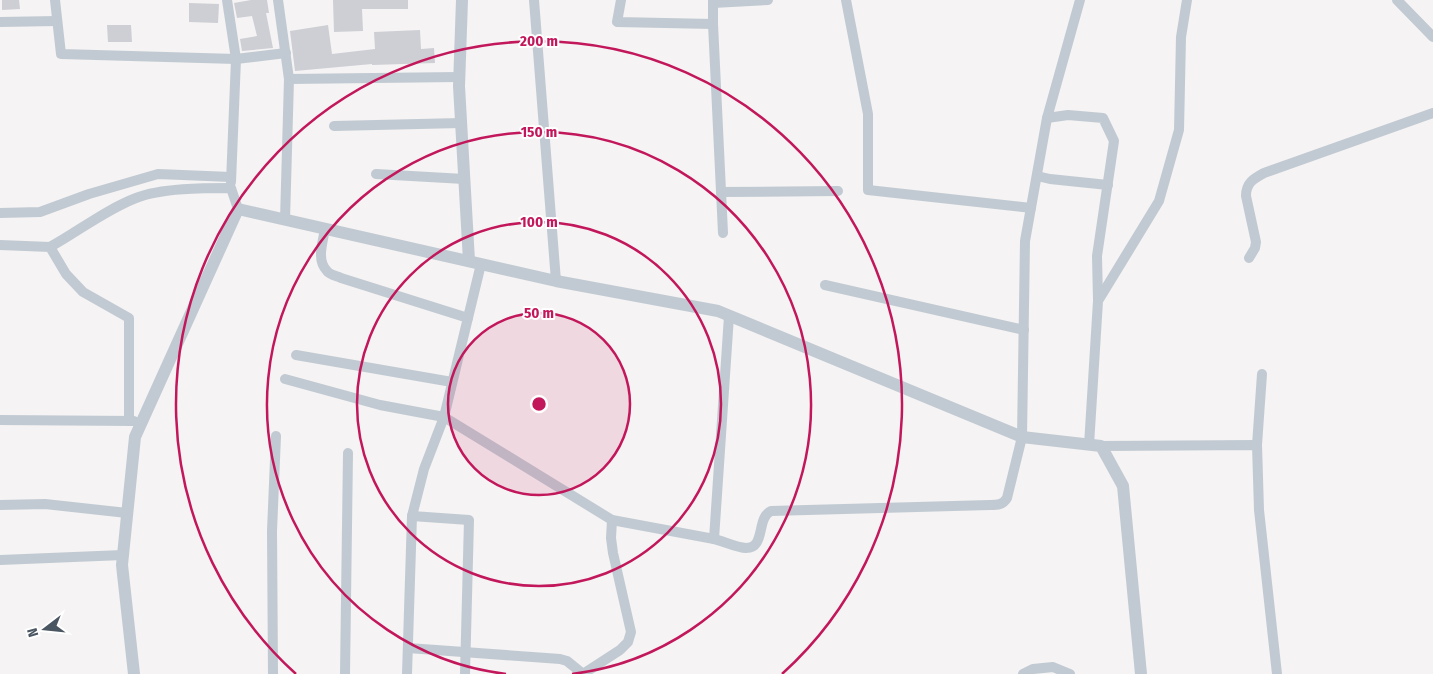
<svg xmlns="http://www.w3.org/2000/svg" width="1433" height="674" viewBox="0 0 1433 674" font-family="'Fira Sans Condensed',sans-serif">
<rect width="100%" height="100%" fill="#f5f3f3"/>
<g fill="#cdcfd5">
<path d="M 2,0 L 19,0 L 20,9 L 2,10 Z"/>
<path d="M 251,0 L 267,0 L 269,13 L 266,13 L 273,48 L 242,51 L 240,39 L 257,36 L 252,16 L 237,18 L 234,3 Z"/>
<path d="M 333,0 L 408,0 L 408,9 L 362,9 L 363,31 L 334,32 Z"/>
<path d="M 189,3 L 219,4 L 218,23 L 189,22 Z"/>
<path d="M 107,25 L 131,25 L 132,42 L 108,42 Z"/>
<path d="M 328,25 L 332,54 L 375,49 L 374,32 L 420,30 L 421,49 L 434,48 L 435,63 L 372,65 L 372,64 L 295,71 L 290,31 Z"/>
</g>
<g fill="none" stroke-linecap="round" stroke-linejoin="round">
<g stroke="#c1cad2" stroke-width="10">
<path d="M 55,0 L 61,54 L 236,59 L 286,53"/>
<path d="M 227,0 L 236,59 L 231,182"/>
<path d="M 278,0 L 289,79 L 459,77"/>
<path d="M 534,0 L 556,281"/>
<path d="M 621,0 L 617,22 L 713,24"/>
<path d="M 713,0 L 713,24 L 723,233"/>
<path d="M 846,0 L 868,114 L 868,190 L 1031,208"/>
<path d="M 1397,0 L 1433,37"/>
<path d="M 713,3 L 768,0"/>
<path d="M 0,22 L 57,21"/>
<path d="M 1047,118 L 1068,115 L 1103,118 L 1114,141 L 1097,256 L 1098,300"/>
<path d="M 334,126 L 461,123"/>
<path d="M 376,174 L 464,179"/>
<path d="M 1037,176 L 1050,179 L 1108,185"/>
<path d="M 721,192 L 838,191"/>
<path d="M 0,213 L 40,212 L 89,194 L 158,174 L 231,177"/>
<path d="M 285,220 L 289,79"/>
<path d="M 325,229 C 323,242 316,260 327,271 C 330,275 337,276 341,278 L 468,318"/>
<path d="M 0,245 L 50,247 L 66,274 L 83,292 L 129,318 L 129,421"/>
<path d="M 50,247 C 79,231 105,210 136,198 C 161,188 204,188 231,188 L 238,209"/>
<path d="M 1249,258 L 1255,248 L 1256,242 L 1246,196 C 1246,183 1253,179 1264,173 L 1433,113"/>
<path d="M 481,264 L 444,417 L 612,520 L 714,539 L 729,316"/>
<path d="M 825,285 L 1024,330"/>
<path d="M 296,355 L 452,382"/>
<path d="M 285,379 L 380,405 L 444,417 L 424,469 L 412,516 L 407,674"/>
<path d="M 0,420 L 134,421"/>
<path d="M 1089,445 L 1098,301 L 1159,201 L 1179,130 L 1181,37 L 1187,0"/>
<path d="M 1257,445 L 1262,374"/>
<path d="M 1101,446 L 1257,445 L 1259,510 L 1277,674"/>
<path d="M 0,505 L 45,504 L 127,513"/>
<path d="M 412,516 L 469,520 L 465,674"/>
<path d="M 714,539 C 723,541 737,548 746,548 C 766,548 756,518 771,511 L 990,505 C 997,505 1003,505 1007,498 L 1022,437 L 1025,241 L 1047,118 L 1080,0"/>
<path d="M 0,560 L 123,555"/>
<path d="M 408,648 L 560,659 L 567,661 L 583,674"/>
<path d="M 273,674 L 272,531 L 276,436"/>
<path d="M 345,674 L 348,453"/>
<path d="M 583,674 L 620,650 L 628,642 L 631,632 L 613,553 L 611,538 L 612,520"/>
<path d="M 1023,674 L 1033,669 L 1053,667 L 1070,674"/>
</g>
<g stroke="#c1cad2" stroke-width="12">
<path d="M 462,0 L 459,86 L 469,261"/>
<path d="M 134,674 L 122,565 L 135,437 L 238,209 L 556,281 L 718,311 L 1022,437 L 1101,446 L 1123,486 L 1141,674"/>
</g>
</g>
<circle cx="539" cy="404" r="91" fill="#c2185b" fill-opacity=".12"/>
<g fill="none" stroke="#c2185b" stroke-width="2.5">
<circle cx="539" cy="404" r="91"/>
<circle cx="539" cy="404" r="182"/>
<path d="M506 674A272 272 0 1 1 572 674"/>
<path d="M296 674A363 363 0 1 1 782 674"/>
</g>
<circle cx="539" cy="404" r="8" fill="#c2185b" stroke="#fff" stroke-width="2.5"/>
<g font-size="15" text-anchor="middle" font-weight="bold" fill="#c2185b" stroke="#fff" stroke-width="4" stroke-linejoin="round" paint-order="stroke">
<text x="539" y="46">200 m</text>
<text x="539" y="137">150 m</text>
<text x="539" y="227">100 m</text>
<text x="539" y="318">50 m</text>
</g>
<g transform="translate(45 629) rotate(254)" stroke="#ffffff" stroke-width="4" paint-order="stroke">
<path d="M0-4L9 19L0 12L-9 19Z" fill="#4a5661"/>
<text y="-8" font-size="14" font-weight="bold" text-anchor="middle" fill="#4a5661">N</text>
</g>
</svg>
